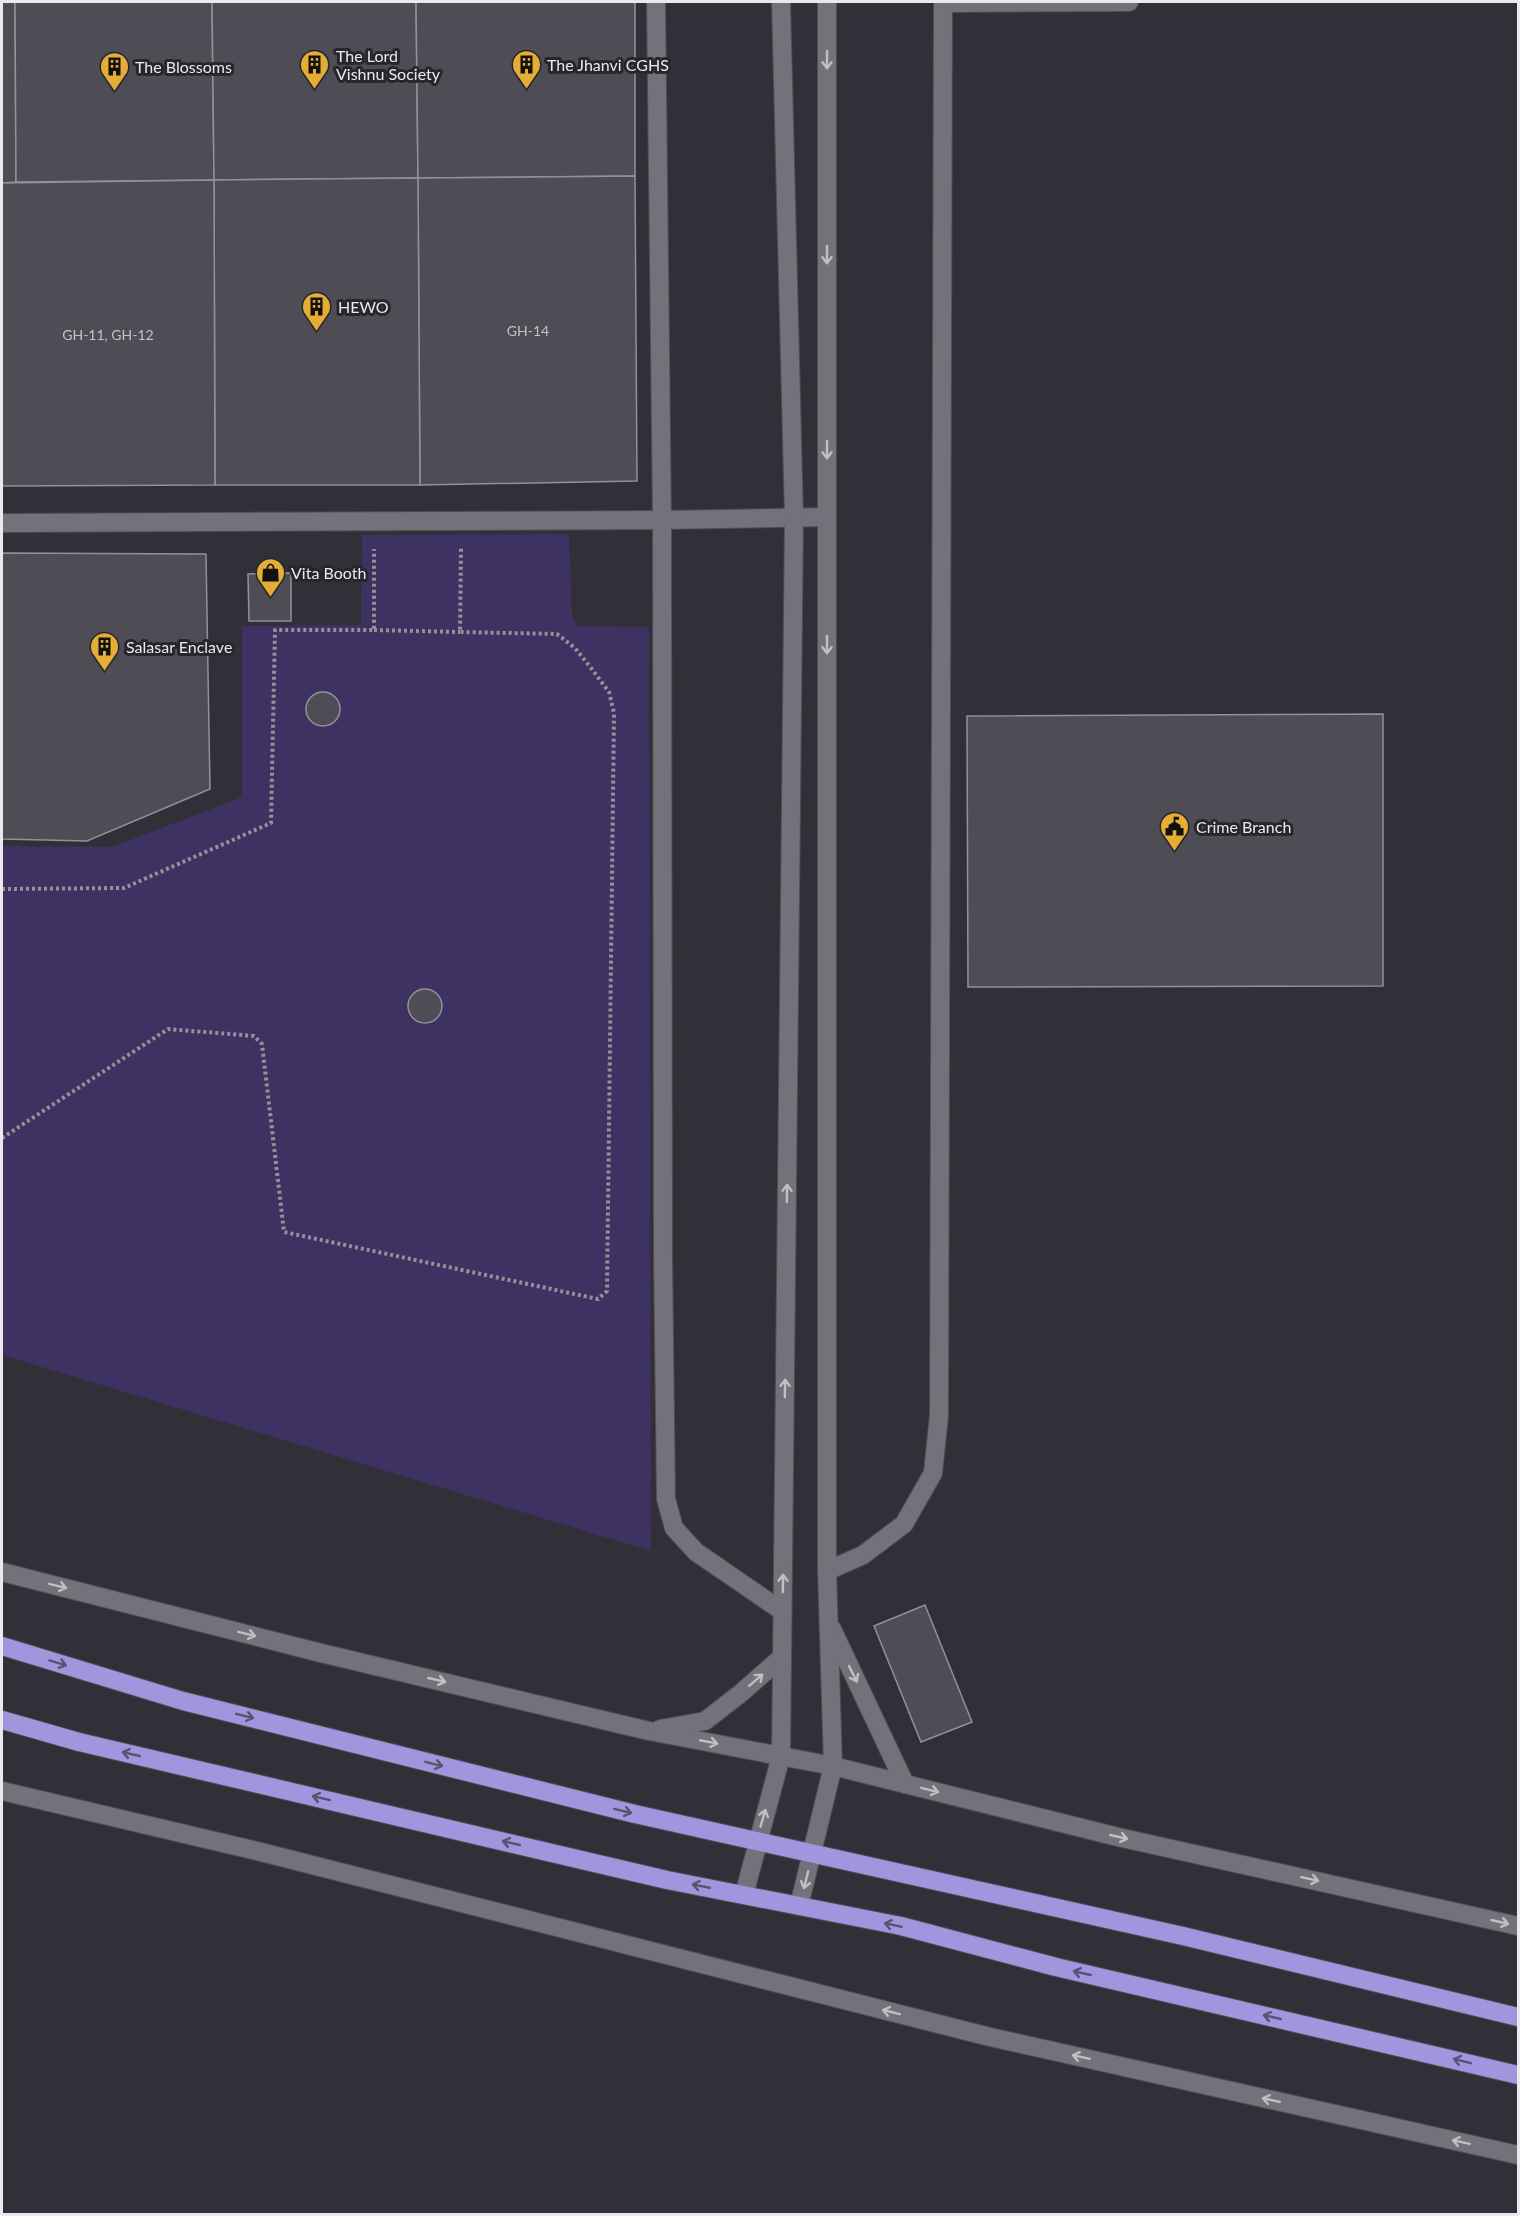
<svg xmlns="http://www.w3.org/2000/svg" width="1520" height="2216" viewBox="0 0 1520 2216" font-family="Lato,sans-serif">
<rect width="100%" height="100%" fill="#313038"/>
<path fill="#3d3262" d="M 569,534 L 572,617 L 578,626 L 649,627 L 651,1551 L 2,1355 L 2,846 L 112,847 L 242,797 L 242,626 L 361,625 L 362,535 Z"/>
<g fill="#4e4d56" stroke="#92919a" stroke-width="1.5">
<path d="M 2,2 L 15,2 L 16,182 L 2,183 Z"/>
<path d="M 15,2 L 212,2 L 214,180 L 16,182 Z"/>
<path d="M 212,2 L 416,2 L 418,178 L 214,180 Z"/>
<path d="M 416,2 L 635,2 L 635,176 L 418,178 Z"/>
<path d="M 635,176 L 637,481 L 420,485 L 418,178 Z"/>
<path d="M 418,178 L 420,485 L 215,485 L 214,180 Z"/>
<path d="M 214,180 L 215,485 L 2,486 L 2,183 Z"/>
<path d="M 2,553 L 206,554 L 210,789 L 87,841 L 2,839 Z"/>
<path d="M 291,573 L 291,621 L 249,621 L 248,574 Z"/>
<circle cx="323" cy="709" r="17"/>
<path d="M 1383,714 L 1383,986 L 968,987 L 967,716 Z"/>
<circle cx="425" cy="1006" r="17"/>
<path d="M 925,1605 L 972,1722 L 921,1742 L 874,1626 Z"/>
</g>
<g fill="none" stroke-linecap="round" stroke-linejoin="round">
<defs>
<g id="street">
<path d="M 656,2 L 662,520 L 663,1256 L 666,1499 L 674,1528 L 696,1552 L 782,1611"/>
<path d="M 943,3 L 1129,2"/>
<path d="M 2,523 L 662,520 L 827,517"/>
<path d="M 827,1571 L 863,1555 L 904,1524 L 933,1473 L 939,1415 L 943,2"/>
</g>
<g id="secondary">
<path d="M 2,1572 L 321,1653 L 649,1731 L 833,1766 L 1118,1837 L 1518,1926"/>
<path d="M 832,1629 L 905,1784"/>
<path d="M 660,1729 L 705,1721 L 741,1693 L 782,1657"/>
<path d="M 2,1791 L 257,1851 L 986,2036 L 1518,2155"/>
<path d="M 744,1895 L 781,1756 L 794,518 L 781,2"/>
<path d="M 799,1906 L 833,1766 L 827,1571 L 827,2"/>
</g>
<g id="highway">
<path d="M 2,1646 L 183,1701 L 635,1814 L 1183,1936 L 1518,2017"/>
<path d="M 2,1720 L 79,1742 L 667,1880 L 901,1926 L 1056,1967 L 1518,2075"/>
</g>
</defs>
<use href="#street" stroke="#4f4e55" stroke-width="20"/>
<use href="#secondary" stroke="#4f4e55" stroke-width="20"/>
<use href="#highway" stroke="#4f4e55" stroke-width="20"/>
<g stroke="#939298" stroke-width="4" stroke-dasharray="3 3" stroke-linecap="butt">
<path d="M 374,630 L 460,632"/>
<path d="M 2,889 L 124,888 L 271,823 L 275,630 L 374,630 L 374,549"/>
<path d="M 2,1138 L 168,1029 L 254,1036 L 262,1044 L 284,1232 L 598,1299 L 607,1291 L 614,713 L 609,692 L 591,668 L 575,648 L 557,634 L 460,632 L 461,548"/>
</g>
<use href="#street" stroke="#73727b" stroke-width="18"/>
<use href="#secondary" stroke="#73727b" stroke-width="18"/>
<use href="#highway" stroke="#a395dd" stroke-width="18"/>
</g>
<defs><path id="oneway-shaft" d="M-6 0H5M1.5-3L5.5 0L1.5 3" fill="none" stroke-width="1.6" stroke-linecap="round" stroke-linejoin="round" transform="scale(1.5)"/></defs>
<g stroke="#c0bfc6">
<use href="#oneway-shaft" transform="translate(827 60) rotate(90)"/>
<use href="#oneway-shaft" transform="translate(827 255) rotate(90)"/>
<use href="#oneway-shaft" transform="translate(827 450) rotate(90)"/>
<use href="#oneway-shaft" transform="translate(827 645) rotate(90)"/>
<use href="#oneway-shaft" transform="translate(787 1193) rotate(-89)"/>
<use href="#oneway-shaft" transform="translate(785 1388) rotate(-89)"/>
<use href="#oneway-shaft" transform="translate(783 1583) rotate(-89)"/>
<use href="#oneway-shaft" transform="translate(58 1586) rotate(14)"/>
<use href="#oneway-shaft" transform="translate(247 1634) rotate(14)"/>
<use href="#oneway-shaft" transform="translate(853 1674) rotate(64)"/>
<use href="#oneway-shaft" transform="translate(437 1680) rotate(13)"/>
<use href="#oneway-shaft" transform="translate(756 1680) rotate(-41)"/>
<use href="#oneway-shaft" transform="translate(709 1742) rotate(11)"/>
<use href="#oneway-shaft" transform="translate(930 1790) rotate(14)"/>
<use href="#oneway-shaft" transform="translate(763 1818) rotate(-74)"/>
<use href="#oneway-shaft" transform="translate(1119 1837) rotate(13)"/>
<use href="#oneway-shaft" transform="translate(1310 1879) rotate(12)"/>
<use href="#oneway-shaft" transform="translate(806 1880) rotate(104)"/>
<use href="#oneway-shaft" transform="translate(1500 1922) rotate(13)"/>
<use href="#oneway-shaft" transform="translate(891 2012) rotate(-166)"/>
<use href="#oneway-shaft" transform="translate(1081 2057) rotate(-168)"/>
<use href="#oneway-shaft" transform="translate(1271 2100) rotate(-168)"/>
<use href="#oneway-shaft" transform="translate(1461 2142) rotate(-168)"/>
</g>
<g stroke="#595273">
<use href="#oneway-shaft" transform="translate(58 1663) rotate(17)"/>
<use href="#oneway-shaft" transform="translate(245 1716) rotate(14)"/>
<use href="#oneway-shaft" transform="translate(131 1754) rotate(-167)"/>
<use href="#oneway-shaft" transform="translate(434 1764) rotate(14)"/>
<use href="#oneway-shaft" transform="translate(321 1798) rotate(-167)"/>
<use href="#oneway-shaft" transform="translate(623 1811) rotate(14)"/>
<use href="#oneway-shaft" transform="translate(511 1843) rotate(-167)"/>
<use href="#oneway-shaft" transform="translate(701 1886) rotate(-169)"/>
<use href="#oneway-shaft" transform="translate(893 1925) rotate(-168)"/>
<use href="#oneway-shaft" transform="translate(1082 1973) rotate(-167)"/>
<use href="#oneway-shaft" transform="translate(1272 2017) rotate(-167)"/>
<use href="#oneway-shaft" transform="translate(1462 2061) rotate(-166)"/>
</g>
<defs>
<symbol id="building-pin" viewBox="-11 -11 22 30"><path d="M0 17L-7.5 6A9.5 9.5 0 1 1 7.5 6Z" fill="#e5ad35" stroke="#27262d"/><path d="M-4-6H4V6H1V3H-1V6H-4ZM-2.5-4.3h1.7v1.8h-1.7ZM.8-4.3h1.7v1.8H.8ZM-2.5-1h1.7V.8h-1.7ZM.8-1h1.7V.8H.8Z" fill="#111"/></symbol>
<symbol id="shop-pin" viewBox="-11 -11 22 30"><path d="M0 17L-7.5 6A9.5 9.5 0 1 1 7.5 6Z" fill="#e5ad35" stroke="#27262d"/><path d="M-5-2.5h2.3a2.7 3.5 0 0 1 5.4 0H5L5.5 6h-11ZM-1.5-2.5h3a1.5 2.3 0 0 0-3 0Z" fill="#111"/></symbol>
<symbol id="civic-pin" viewBox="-11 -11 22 30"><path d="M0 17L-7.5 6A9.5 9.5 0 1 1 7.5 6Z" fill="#e5ad35" stroke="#27262d"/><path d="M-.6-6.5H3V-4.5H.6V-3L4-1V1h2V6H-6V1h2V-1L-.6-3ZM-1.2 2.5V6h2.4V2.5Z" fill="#111"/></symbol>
</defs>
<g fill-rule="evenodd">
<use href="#building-pin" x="298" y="48" width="33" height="45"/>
<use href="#building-pin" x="510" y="48" width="33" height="45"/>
<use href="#building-pin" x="98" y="50" width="33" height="45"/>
<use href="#building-pin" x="300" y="290" width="33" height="45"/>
<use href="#shop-pin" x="254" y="556" width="33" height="45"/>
<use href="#building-pin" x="88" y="630" width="33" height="45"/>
<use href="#civic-pin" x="1158" y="810" width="33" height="45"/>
</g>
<g text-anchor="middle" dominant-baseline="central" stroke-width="6" stroke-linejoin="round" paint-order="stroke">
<g font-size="14" fill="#c3c2c8">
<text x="528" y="330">GH-14</text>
<text x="108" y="334">GH-11, GH-12</text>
</g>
<g font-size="16" fill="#eae9ee" stroke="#27262d" text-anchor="start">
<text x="336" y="55">The Lord<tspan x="336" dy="18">Vishnu Society</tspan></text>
<text x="547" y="64">The Jhanvi CGHS</text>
<text x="135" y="66">The Blossoms</text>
<text x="338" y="306">HEWO</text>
<text x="291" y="572">Vita Booth</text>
<text x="126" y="646">Salasar Enclave</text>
<text x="1196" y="826">Crime Branch</text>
</g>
</g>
<rect width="1520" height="2216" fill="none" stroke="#eae9ee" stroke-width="6"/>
</svg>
